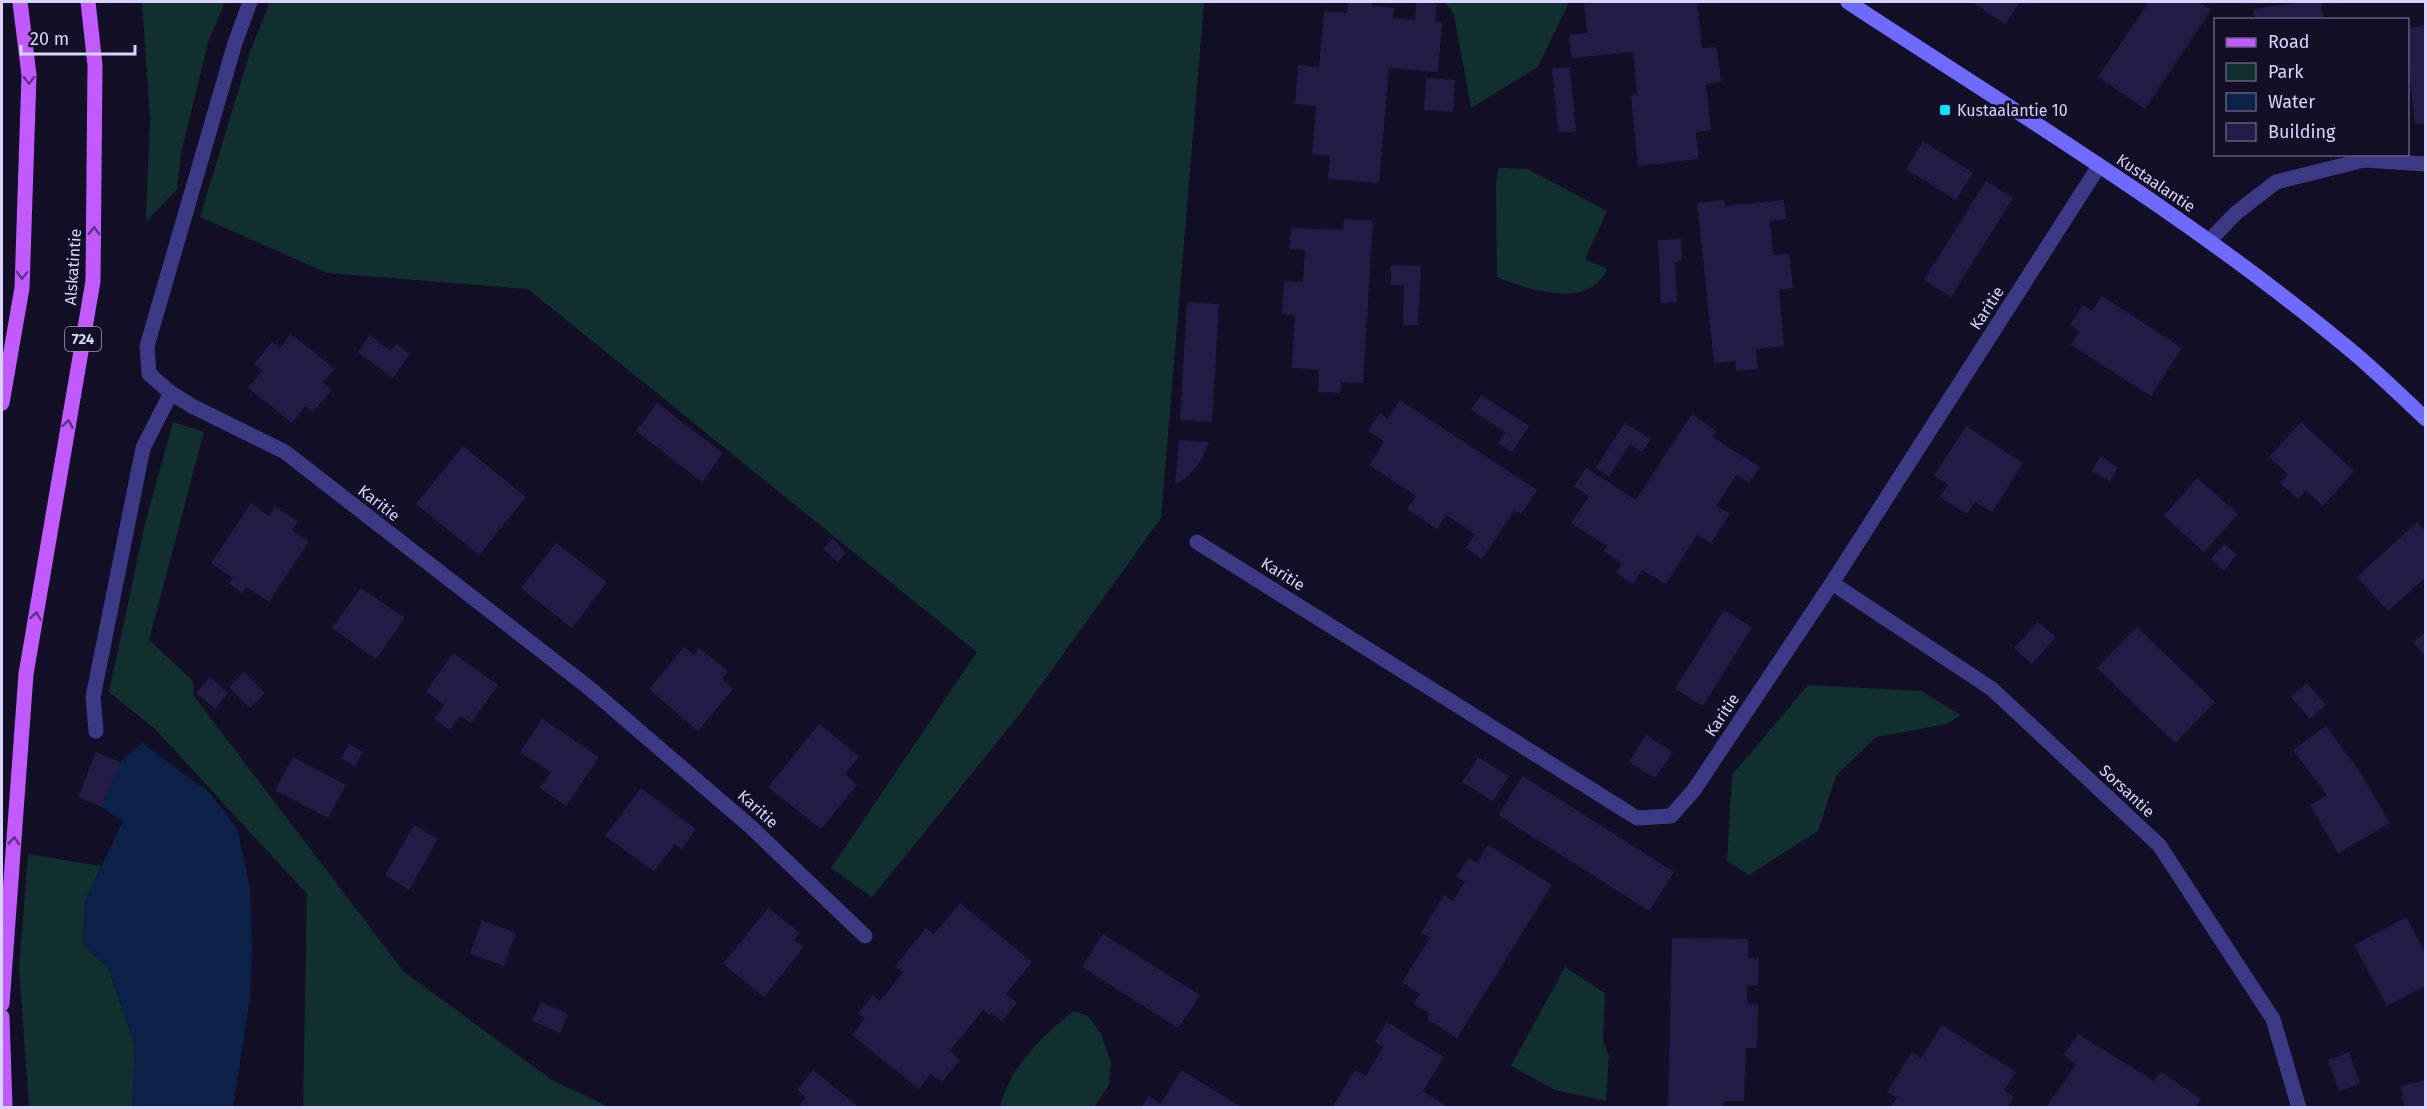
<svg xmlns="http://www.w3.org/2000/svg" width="2427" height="1109" viewBox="0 0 2427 1109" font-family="'Fira Sans',sans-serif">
<rect width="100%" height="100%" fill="#130f26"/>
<g fill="#12302f">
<path d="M 142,2 L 225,2 L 208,42 L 181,154 L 177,189 L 146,222 L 150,119 Z"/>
<path d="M 270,2 L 1204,2 L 1161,518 L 1020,714 L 872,897 L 831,868 L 977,652 L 528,289 L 327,273 L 200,217 L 250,52 Z"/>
<path d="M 1445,2 L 1569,2 L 1538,67 L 1471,108 L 1454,14 Z"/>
<path d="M 1499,168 L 1528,169 L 1607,211 L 1585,259 L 1607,269 C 1590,310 1528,290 1497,277 L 1496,182 Z"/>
<path d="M 173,422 L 204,432 L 149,640 L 193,681 L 193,695 L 404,972 L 552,1080 L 609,1107 L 303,1107 L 307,894 L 155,729 L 109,692 L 145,524 Z"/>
<path d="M 1808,685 L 1921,691 L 1961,715 L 1947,724 L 1876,737 L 1836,776 L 1818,831 L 1749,875 L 1727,861 L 1732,775 Z"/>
<path d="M 28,854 L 101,866 L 85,901 L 83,945 L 108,968 L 135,1045 L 132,1107 L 29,1107 L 19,969 Z"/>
<path d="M 1565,967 L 1605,993 L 1603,1041 L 1609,1056 L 1606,1101 L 1555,1090 L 1511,1066 Z"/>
<path d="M 1074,1011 L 1088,1016 L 1101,1034 L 1111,1062 L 1109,1085 L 1094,1107 L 1000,1107 C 1010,1066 1042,1036 1074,1011 Z"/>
</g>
<path fill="#0c2248" d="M 142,743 L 210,793 L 237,828 L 250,888 L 252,949 L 250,998 L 233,1107 L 132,1107 L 135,1045 L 108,968 L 83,945 L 85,901 L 123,821 L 102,807 L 120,762 Z"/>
<g fill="#241b47">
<path d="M 1348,2 L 1372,2 L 1372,6 L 1394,8 L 1393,18 L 1415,20 L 1416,2 L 1437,4 L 1435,22 L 1442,22 L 1438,72 L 1389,68 L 1379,183 L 1328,179 L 1330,156 L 1312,154 L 1316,106 L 1295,104 L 1298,65 L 1319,67 L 1324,11 L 1347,13 Z"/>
<path d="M 1607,2 L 1697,2 L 1702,48 L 1717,47 L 1721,82 L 1706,84 L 1711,130 L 1696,132 L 1699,159 L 1638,166 L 1631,96 L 1637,95 L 1633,52 L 1571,58 L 1569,35 L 1587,33 L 1584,4 Z"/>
<path d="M 1972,2 L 2020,2 L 2005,24 Z"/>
<path d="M 2149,2 L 2199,2 L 2211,10 L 2145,109 L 2098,77 Z"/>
<path d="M 2304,2 L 2321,2 L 2324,20 L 2255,20 L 2253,9 Z"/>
<path d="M 2426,25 L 2426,123 L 2415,124 L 2408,61 L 2408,28 Z"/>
<path d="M 1570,67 L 1576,131 L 1558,133 L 1552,68 Z"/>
<path d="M 1426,78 L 1455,80 L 1453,112 L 1424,110 Z"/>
<path d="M 1923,141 L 1973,173 L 1956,200 L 1906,169 Z"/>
<path d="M 1986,181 L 2013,198 L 1951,297 L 1924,280 Z"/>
<path d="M 1725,200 L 1725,206 L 1784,200 L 1786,219 L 1770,221 L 1773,255 L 1789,253 L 1793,288 L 1779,290 L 1784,346 L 1756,349 L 1758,369 L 1736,371 L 1735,361 L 1714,363 L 1697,203 Z"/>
<path d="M 1344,219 L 1373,221 L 1363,383 L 1341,382 L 1340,393 L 1318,392 L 1319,370 L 1292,368 L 1295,315 L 1282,314 L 1284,281 L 1303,282 L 1305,250 L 1289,249 L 1291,228 L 1343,230 Z"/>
<path d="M 1681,239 L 1682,261 L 1675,262 L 1677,302 L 1661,303 L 1658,240 Z"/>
<path d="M 1391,265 L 1421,266 L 1418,325 L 1403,325 L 1404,285 L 1391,285 Z"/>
<path d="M 2102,296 L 2182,348 L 2151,396 L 2071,345 L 2079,331 L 2070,325 L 2083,305 L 2092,311 Z"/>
<path d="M 1187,302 L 1219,304 L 1212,422 L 1180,420 Z"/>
<path d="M 291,334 L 335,369 L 323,383 L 332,390 L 313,412 L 305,406 L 292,423 L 248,388 L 262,371 L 254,364 L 272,342 L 280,348 Z"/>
<path d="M 370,335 L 391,351 L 396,344 L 410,354 L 393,378 L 358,352 Z"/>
<path d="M 1481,395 L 1529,426 L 1512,452 L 1498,443 L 1505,432 L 1471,410 Z"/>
<path d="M 1400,400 L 1537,490 L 1521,514 L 1515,510 L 1482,559 L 1466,548 L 1475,534 L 1446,515 L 1437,529 L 1407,509 L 1416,496 L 1369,465 L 1384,442 L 1368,431 L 1380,413 L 1388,419 Z"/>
<path d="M 657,403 L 723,453 L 702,482 L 636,431 Z"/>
<path d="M 1692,414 L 1716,431 L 1712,437 L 1760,467 L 1749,483 L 1736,475 L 1716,506 L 1730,514 L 1711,543 L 1697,535 L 1666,584 L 1642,570 L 1633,584 L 1616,573 L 1622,563 L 1603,551 L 1607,546 L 1571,523 L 1589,496 L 1574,486 L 1586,468 L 1636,500 Z"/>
<path d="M 2301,422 L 2354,471 L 2323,506 L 2306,491 L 2298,499 L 2280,483 L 2288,474 L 2269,457 Z"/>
<path d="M 1625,423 L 1651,439 L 1642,452 L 1630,444 L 1609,477 L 1596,468 Z"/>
<path d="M 1966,426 L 2023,463 L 1992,512 L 1975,502 L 1967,514 L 1940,497 L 1948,485 L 1934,476 Z"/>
<path d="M 1179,440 L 1209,442 L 1199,464 L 1186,478 L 1175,485 Z"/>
<path d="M 463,446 L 526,497 L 479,555 L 416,504 Z"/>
<path d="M 2100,456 L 2118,467 L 2110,481 L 2092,471 Z"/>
<path d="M 2197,478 L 2238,514 L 2204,552 L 2164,516 Z"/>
<path d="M 251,503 L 269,516 L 275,507 L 298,521 L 292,530 L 309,542 L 269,602 L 247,587 L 242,593 L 229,584 L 233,578 L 211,563 Z"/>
<path d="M 2417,522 L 2426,531 L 2426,577 L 2388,611 L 2357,577 Z"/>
<path d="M 833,539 L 846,553 L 837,562 L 823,548 Z"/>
<path d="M 556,543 L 607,582 L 572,628 L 521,588 Z"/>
<path d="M 2224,544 L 2237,555 L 2224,571 L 2211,559 Z"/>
<path d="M 361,588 L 405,618 L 376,659 L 332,628 Z"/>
<path d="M 1724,610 L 1752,627 L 1703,706 L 1675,689 Z"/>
<path d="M 2038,622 L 2056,637 L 2032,664 L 2014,648 Z"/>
<path d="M 2137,627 L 2215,702 L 2175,743 L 2097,668 Z"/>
<path d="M 2426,632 L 2426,658 L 2413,642 Z"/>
<path d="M 684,647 L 694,655 L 699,648 L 728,671 L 722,679 L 733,689 L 698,731 L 649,689 Z"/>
<path d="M 453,653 L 498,685 L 471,723 L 460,716 L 450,730 L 434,719 L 444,705 L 426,691 Z"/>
<path d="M 244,672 L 265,693 L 250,708 L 229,687 Z"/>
<path d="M 210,677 L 228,693 L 215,709 L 196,693 Z"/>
<path d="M 2307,683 L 2326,705 L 2310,719 L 2291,697 Z"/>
<path d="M 543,719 L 599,757 L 566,806 L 540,788 L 551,772 L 520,752 Z"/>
<path d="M 819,724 L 859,756 L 845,774 L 857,785 L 821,829 L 768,787 Z"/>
<path d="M 2326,726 L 2362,775 L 2390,823 L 2338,853 L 2310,805 L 2327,795 L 2293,750 Z"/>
<path d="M 1646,735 L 1673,752 L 1655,778 L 1629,762 Z"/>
<path d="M 349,744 L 363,752 L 355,766 L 341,758 Z"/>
<path d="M 96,752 L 120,762 L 102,807 L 78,797 Z"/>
<path d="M 293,757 L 346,785 L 328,818 L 275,790 Z"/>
<path d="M 1478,757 L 1509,776 L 1493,801 L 1462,782 Z"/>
<path d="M 1523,776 L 1674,872 L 1649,911 L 1498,815 Z"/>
<path d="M 641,788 L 696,829 L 682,849 L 675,844 L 654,871 L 605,836 Z"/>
<path d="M 414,825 L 438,839 L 409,890 L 385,875 Z"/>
<path d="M 1488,845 L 1552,885 L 1457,1038 L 1427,1019 L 1430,1014 L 1414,1004 L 1420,994 L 1402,982 L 1430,938 L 1421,933 L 1444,895 L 1453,901 L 1465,882 L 1456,877 L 1469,858 L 1477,863 Z"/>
<path d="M 960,903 L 1032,962 L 1006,994 L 1017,1003 L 1002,1021 L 991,1013 L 989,1015 L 983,1010 L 950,1051 L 960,1060 L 942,1082 L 931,1074 L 919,1089 L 852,1035 L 865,1019 L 858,1013 L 873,995 L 880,1001 L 903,972 L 895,966 L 926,928 L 934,934 Z"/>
<path d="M 768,908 L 800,933 L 794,940 L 804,947 L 764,997 L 723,964 Z"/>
<path d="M 2406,917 L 2426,954 L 2426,986 L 2387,1006 L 2354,945 Z"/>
<path d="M 482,920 L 516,933 L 504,966 L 470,954 Z"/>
<path d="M 1103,934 L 1200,995 L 1178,1028 L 1082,967 Z"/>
<path d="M 1672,938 L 1748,939 L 1748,958 L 1759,958 L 1758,985 L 1747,985 L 1747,1004 L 1758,1005 L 1757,1048 L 1746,1048 L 1744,1101 L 1723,1101 L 1723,1108 L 1668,1108 Z"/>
<path d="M 541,1002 L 568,1014 L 560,1033 L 532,1021 Z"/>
<path d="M 1387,1022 L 1444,1057 L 1423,1091 L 1449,1108 L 1332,1108 L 1355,1070 L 1366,1076 L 1383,1047 L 1375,1042 Z"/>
<path d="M 1942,1025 L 2016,1072 L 2004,1090 L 2014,1097 L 2007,1108 L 1890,1108 L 1897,1097 L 1887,1092 L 1912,1052 L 1921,1058 Z"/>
<path d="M 2078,1034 L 2154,1081 L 2161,1072 L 2201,1099 L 2195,1108 L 2046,1108 L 2076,1064 L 2063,1055 Z"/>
<path d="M 2349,1052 L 2360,1084 L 2339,1091 L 2328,1060 Z"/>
<path d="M 813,1070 L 860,1108 L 798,1108 L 806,1097 L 797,1090 Z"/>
<path d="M 1181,1070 L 1243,1108 L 1141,1108 L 1148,1096 L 1161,1104 Z"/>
<path d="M 2426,1080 L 2426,1108 L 2405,1108 L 2400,1086 Z"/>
</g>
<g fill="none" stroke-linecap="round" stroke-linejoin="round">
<path stroke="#3d3a85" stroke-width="15" d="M 96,731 L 93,697 L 143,448 L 171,393"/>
<g stroke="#3d3a85" stroke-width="15">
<path d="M 250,2 L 235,43 L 147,346 L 149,374 L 171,393 L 192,406 L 285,452 L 588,687 L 751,827 L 865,936"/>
<path d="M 2209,241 L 2236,213 L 2276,182 L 2364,160 L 2426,164"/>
<path d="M 1197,542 L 1637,818 L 1671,816 L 1694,790 L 1832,583 L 2099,166"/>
<path d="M 1832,583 L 1992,689 L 2159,845 L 2273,1019 L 2299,1108"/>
</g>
<path stroke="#6f6bff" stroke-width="15" d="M 1848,2 C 2017,113 2192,218 2348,348 C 2375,370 2400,395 2426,419"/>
<g stroke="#c25bff" stroke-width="15">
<path d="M 2,403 L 22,288 L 29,75 L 20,2"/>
<path d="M 2,1004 L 26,674 L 93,281 L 95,65 L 88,2"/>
<path d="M 2,1017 L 5,1108"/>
</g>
</g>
<defs><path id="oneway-chevron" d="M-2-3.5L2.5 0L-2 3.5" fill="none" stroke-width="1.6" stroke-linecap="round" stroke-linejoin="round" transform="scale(1.5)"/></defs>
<g stroke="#623188">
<use href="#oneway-chevron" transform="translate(29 80) rotate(90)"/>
<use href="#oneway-chevron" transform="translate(94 231) rotate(-89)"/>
<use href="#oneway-chevron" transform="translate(22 275) rotate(92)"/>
<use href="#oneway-chevron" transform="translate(68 424) rotate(-80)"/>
<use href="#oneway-chevron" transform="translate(36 616) rotate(-81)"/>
<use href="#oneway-chevron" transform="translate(14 841) rotate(-86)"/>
</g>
<rect fill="#00e5ff" stroke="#130f26" stroke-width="2" x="1939" y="104" width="12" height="12" rx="3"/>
<g text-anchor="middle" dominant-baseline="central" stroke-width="6" stroke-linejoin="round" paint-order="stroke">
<rect fill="#130f26" stroke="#9e99be" stroke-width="1.5" x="65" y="327" width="36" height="24" rx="4.5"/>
<g font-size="15" font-weight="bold" fill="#d9d4ff">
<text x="83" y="339">724</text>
</g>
<g font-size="16" fill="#d9d4ff" stroke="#130f26" text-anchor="start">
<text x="1957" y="110">Kustaalantie 10</text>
</g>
<g font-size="16" fill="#d9d4ff" stroke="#130f26">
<text transform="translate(2156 183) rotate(34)">Kustaalantie</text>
<text transform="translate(73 267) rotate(-86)">Alskatintie</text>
<text transform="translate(1987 308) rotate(-57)">Karitie</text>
<text transform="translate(379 503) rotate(38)">Karitie</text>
<text transform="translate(1283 574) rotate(32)">Karitie</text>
<text transform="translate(1722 715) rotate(-56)">Karitie</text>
<text transform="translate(2127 791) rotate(43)">Sorsantie</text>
<text transform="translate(758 809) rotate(42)">Karitie</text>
</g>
</g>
<rect width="2427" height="1109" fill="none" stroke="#d9d4ff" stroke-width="6"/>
<rect x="2214" y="18" width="195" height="138" fill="#130f26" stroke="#625e7d" stroke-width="1.5"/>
<rect x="2226" y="38" width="30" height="9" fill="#c25bff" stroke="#625e7d" stroke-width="1.5"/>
<text x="2268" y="48" font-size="18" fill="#d9d4ff">Road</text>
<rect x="2226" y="63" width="30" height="18" fill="#12302f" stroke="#625e7d" stroke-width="1.5"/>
<text x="2268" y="78" font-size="18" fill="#d9d4ff">Park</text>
<rect x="2226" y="93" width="30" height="18" fill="#0c2248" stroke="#625e7d" stroke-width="1.5"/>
<text x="2268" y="108" font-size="18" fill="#d9d4ff">Water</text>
<rect x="2226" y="123" width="30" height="18" fill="#241b47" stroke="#625e7d" stroke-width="1.5"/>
<text x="2268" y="138" font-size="18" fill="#d9d4ff">Building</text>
<path d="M21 45v9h114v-9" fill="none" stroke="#d9d4ff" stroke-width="3"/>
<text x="30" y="45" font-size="18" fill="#d9d4ff" stroke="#130f26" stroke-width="4.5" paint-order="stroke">20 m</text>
</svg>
